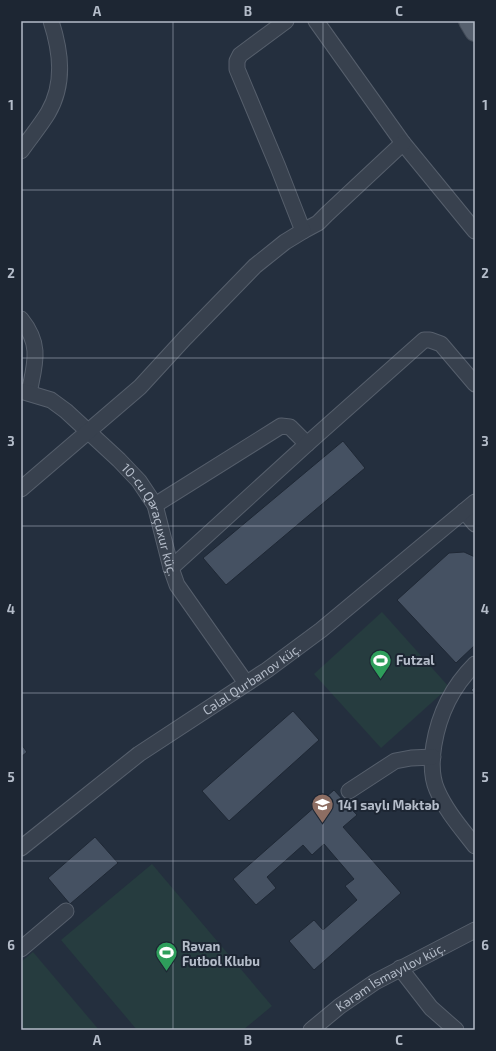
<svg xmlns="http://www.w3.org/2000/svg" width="496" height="1051" viewBox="0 0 496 1051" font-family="'Exo 2',sans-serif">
<rect width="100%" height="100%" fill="#242f3e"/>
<g fill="#263c3f">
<path d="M 382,612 L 449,687 L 381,748 L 314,674 Z"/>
<path d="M 152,864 L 272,1006 L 243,1030 L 137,1030 L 61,940 Z"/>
<path d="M 33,952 L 99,1030 L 21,1030 L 21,962 Z"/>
</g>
<g fill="#455162" stroke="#1f2835">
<path d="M 343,441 L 365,468 L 226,585 L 203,558 Z"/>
<path d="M 464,552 L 475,557 L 475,645 L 456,663 L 397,600 L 449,553 Z"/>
<path d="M 475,686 L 475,695 L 471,690 Z"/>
<path d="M 293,711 L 319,740 L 229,821 L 202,791 Z"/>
<path d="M 21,744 L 27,752 L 21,757 Z"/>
<path d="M 334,790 L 357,815 L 343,827 L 401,893 L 314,970 L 289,941 L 314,920 L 323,930 L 357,900 L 345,886 L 354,879 L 324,844 L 312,855 L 303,845 L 267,877 L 276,888 L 256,905 L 233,879 Z"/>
<path d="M 95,837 L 118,863 L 70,904 L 48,878 Z"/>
</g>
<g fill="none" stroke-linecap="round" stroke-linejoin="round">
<defs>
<g id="minor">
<path d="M 316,21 L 403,143 L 475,231"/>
<path d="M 21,151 C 30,138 40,126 48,113 C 65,84 61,52 51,21"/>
<path d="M 303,231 L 318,223 L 327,214 L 403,143"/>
<path d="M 21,319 C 42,345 35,363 29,393"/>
<path id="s1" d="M 21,391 L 51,400 L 66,411 L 119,460 L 139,481 L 155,505 L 171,568 L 177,585 L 246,683"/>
<path d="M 21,489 L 140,387 L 185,338 L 255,266 L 285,242 L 303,231 L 278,167 L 237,69 L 237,61 L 240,55 L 286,21"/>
<path d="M 155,505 L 281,426 L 290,427 L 307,444"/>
<path d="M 464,511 L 475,524"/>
<path d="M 171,568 L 307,444 L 424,340 L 430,340 L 441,344 L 475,384"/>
<path d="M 475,664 C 464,675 455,687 448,701 C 436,725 426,765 437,790 C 446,811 462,829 475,846"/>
<path d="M 349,791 L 395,761 L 411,758 L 433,757"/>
<path id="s2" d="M 21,848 L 139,754 L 267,670 L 321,630 L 475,502"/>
<path d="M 21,949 L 66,911"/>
<path d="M 400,968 L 431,1008 L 456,1030"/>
<path id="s3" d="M 311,1030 L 340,1006 L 375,982 L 475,930"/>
</g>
<path id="major" d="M 469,21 L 475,31"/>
</defs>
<use href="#minor" stroke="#565f6c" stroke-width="17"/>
<use href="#major" stroke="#414a57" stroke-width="22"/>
<use href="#minor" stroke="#38414e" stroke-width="15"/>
<use href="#major" stroke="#56606e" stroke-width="20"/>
</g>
<path fill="none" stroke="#b4bcc9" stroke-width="1" stroke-opacity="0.55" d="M 173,21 L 173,1030M 323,21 L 323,1030M 21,190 L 475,190M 21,358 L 475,358M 21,526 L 475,526M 21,693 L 475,693M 21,861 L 475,861"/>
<defs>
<symbol id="stadium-pin" viewBox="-11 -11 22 30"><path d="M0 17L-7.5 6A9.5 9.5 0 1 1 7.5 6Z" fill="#2e9e5b" stroke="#1d2633"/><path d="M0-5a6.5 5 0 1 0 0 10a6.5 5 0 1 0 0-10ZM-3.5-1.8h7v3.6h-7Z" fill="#fff"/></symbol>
<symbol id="school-pin" viewBox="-11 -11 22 30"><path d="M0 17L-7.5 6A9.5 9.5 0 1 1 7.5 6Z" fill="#8d6e63" stroke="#1d2633"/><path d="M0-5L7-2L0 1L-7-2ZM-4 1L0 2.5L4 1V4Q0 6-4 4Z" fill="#fff"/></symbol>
</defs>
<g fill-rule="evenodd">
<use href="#stadium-pin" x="368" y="648" width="25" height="34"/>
<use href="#school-pin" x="310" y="792" width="25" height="34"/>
<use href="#stadium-pin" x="154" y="940" width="25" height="34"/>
</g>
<g text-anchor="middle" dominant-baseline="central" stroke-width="4" stroke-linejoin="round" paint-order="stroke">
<g font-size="13" fill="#b4bcc9" stroke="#1d2633">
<text stroke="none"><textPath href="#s1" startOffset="191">10-cu Qaraçuxur küç.</textPath></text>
<text stroke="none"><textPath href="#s2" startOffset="286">Cəlal Qurbanov küç.</textPath></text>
<text stroke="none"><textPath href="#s3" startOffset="96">Kərəm İsmayılov küç.</textPath></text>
</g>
<g font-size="13" font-weight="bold" fill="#b4bcc9" stroke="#1d2633" text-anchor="start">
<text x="396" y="660">Futzal</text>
<text x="338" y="805">141 saylı Məktəb</text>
<text x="182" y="946">Rəvan<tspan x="182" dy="15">Futbol Klubu</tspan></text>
</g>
</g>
<rect width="496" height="1051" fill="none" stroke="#1d2633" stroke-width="44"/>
<rect x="22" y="22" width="452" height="1007" fill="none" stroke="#b4bcc9" stroke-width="1.5"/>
<g font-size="13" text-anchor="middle" font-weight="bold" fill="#b4bcc9">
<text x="97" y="16">A</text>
<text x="248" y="16">B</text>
<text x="399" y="16">C</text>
<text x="11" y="110">1</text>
<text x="485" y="110">1</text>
<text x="11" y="278">2</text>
<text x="485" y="278">2</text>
<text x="11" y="446">3</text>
<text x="485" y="446">3</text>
<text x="11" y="614">4</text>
<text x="485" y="614">4</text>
<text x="11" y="782">5</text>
<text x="485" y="782">5</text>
<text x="11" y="950">6</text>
<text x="485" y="950">6</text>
<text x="97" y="1045">A</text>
<text x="248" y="1045">B</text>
<text x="399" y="1045">C</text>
</g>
</svg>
